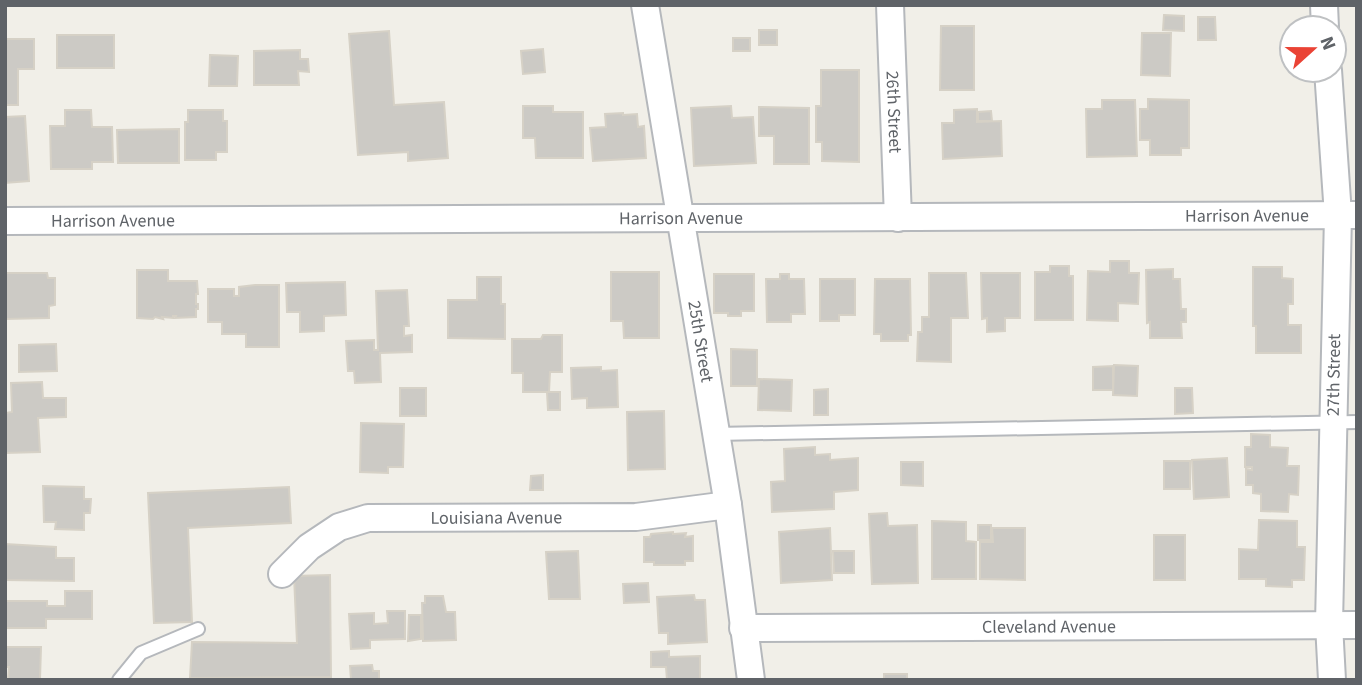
<svg xmlns="http://www.w3.org/2000/svg" width="1362" height="685" viewBox="0 0 1362 685" font-family="'Source Sans 3',sans-serif">
<rect width="100%" height="100%" fill="#f1efe8"/>
<g fill="#cccac5" stroke="#d6d1c6" stroke-width="2">
<path d="M 1164,15 L 1184,16 L 1184,31 L 1163,30 Z"/>
<path d="M 1198,17 L 1215,17 L 1216,40 L 1198,40 Z"/>
<path d="M 941,26 L 974,26 L 974,90 L 940,90 Z"/>
<rect x="759" y="30" width="18" height="15"/>
<path d="M 389,31 L 394,105 L 444,102 L 448,158 L 408,161 L 408,152 L 358,155 L 349,34 Z"/>
<path d="M 1142,33 L 1171,33 L 1170,76 L 1141,75 Z"/>
<rect x="57" y="35" width="57" height="33"/>
<rect x="733" y="38" width="17" height="13"/>
<path d="M 5,39 L 34,39 L 34,69 L 18,69 L 18,105 L 5,105 Z"/>
<path d="M 543,49 L 545,72 L 523,74 L 521,51 Z"/>
<path d="M 300,50 L 300,59 L 308,59 L 309,72 L 298,71 L 299,85 L 254,85 L 254,51 Z"/>
<path d="M 210,55 L 238,56 L 237,86 L 209,86 Z"/>
<path d="M 821,70 L 859,70 L 859,162 L 822,161 L 822,142 L 816,142 L 816,106 L 821,106 Z"/>
<path d="M 1148,99 L 1189,100 L 1189,148 L 1181,148 L 1181,155 L 1150,155 L 1150,140 L 1140,140 L 1140,109 L 1148,109 Z"/>
<path d="M 1102,100 L 1135,100 L 1137,156 L 1087,157 L 1086,109 L 1102,109 Z"/>
<path d="M 523,106 L 553,106 L 553,112 L 583,112 L 583,158 L 536,158 L 535,138 L 523,138 Z"/>
<path d="M 731,106 L 732,118 L 753,117 L 756,163 L 694,166 L 691,108 Z"/>
<path d="M 759,107 L 809,108 L 809,164 L 774,164 L 774,136 L 759,136 Z"/>
<path d="M 977,109 L 977,122 L 1001,121 L 1002,156 L 943,159 L 942,123 L 954,123 L 954,110 Z"/>
<path d="M 65,110 L 91,110 L 92,127 L 112,127 L 113,162 L 92,162 L 92,169 L 51,169 L 50,126 L 65,126 Z"/>
<path d="M 188,110 L 223,110 L 223,121 L 227,121 L 227,152 L 216,152 L 216,160 L 185,160 L 185,122 L 188,122 Z"/>
<path d="M 991,111 L 992,121 L 978,121 L 978,112 Z"/>
<path d="M 623,113 L 623,115 L 637,114 L 638,127 L 644,126 L 646,158 L 593,161 L 590,128 L 606,127 L 605,114 Z"/>
<path d="M 25,116 L 29,181 L 5,183 L 5,117 Z"/>
<path d="M 179,129 L 179,163 L 118,163 L 117,130 Z"/>
<path d="M 1110,261 L 1129,261 L 1129,273 L 1139,273 L 1138,304 L 1118,303 L 1118,321 L 1087,320 L 1088,271 L 1110,272 Z"/>
<path d="M 1050,266 L 1069,266 L 1069,276 L 1073,276 L 1073,320 L 1035,320 L 1035,272 L 1050,272 Z"/>
<path d="M 1253,267 L 1282,267 L 1282,278 L 1293,279 L 1293,304 L 1288,304 L 1288,325 L 1301,325 L 1301,353 L 1256,353 L 1256,326 L 1253,326 Z"/>
<path d="M 1173,269 L 1173,279 L 1180,279 L 1181,309 L 1186,309 L 1186,322 L 1181,322 L 1182,338 L 1150,338 L 1150,322 L 1147,323 L 1146,270 Z"/>
<path d="M 137,270 L 168,270 L 168,281 L 197,281 L 198,294 L 196,294 L 196,304 L 198,304 L 198,309 L 196,309 L 196,317 L 175,318 L 176,316 L 173,316 L 173,318 L 162,317 L 163,319 L 155,317 L 153,319 L 137,318 Z"/>
<path d="M 611,272 L 659,272 L 659,338 L 624,338 L 623,321 L 611,321 Z"/>
<path d="M 5,273 L 47,273 L 48,278 L 55,278 L 55,305 L 49,306 L 49,318 L 5,319 Z"/>
<path d="M 929,273 L 966,273 L 968,318 L 951,318 L 951,362 L 917,361 L 918,332 L 922,332 L 922,317 L 929,317 Z"/>
<path d="M 981,273 L 1020,273 L 1020,318 L 1005,318 L 1005,331 L 987,332 L 987,318 L 982,319 Z"/>
<path d="M 714,274 L 754,274 L 754,311 L 741,311 L 741,316 L 728,316 L 728,313 L 714,313 Z"/>
<path d="M 780,274 L 789,274 L 789,279 L 804,279 L 805,314 L 791,314 L 791,322 L 767,322 L 766,279 L 780,279 Z"/>
<path d="M 477,277 L 501,277 L 501,304 L 505,304 L 505,339 L 448,338 L 448,300 L 477,300 Z"/>
<path d="M 820,279 L 855,279 L 855,315 L 839,315 L 839,321 L 820,321 Z"/>
<path d="M 875,279 L 910,279 L 911,335 L 908,335 L 908,341 L 881,341 L 881,334 L 874,334 Z"/>
<path d="M 345,282 L 346,315 L 324,316 L 324,331 L 300,332 L 300,312 L 287,312 L 286,283 Z"/>
<path d="M 255,285 L 279,285 L 279,347 L 246,347 L 246,334 L 222,334 L 222,322 L 208,322 L 208,289 L 234,289 L 234,296 L 239,296 L 239,287 Z"/>
<path d="M 407,290 L 409,326 L 404,326 L 404,336 L 412,335 L 412,352 L 380,353 L 381,382 L 355,383 L 354,371 L 348,371 L 346,341 L 374,340 L 374,350 L 378,350 L 376,291 Z"/>
<path d="M 543,335 L 562,335 L 562,372 L 550,372 L 549,392 L 560,392 L 560,410 L 548,410 L 547,392 L 523,392 L 523,373 L 512,373 L 512,339 L 541,339 Z"/>
<path d="M 56,344 L 57,371 L 19,372 L 19,345 Z"/>
<path d="M 731,349 L 757,350 L 757,386 L 731,386 Z"/>
<path d="M 1114,365 L 1138,366 L 1137,396 L 1113,395 Z"/>
<path d="M 1113,366 L 1113,390 L 1093,390 L 1093,367 Z"/>
<path d="M 601,367 L 601,371 L 617,370 L 618,407 L 587,408 L 587,398 L 572,399 L 571,368 Z"/>
<path d="M 759,379 L 792,380 L 791,411 L 758,410 Z"/>
<path d="M 42,382 L 43,398 L 66,398 L 66,417 L 38,418 L 40,452 L 5,453 L 5,413 L 12,412 L 11,383 Z"/>
<rect x="400" y="388" width="26" height="28"/>
<path d="M 1175,388 L 1192,388 L 1193,413 L 1175,414 Z"/>
<path d="M 828,389 L 828,415 L 814,415 L 814,390 Z"/>
<path d="M 664,411 L 665,469 L 628,470 L 627,412 Z"/>
<path d="M 361,423 L 404,424 L 403,467 L 388,467 L 388,473 L 360,472 Z"/>
<path d="M 1251,434 L 1270,435 L 1270,447 L 1288,448 L 1287,466 L 1299,466 L 1298,495 L 1289,494 L 1288,512 L 1261,511 L 1261,494 L 1253,493 L 1253,485 L 1246,485 L 1246,469 L 1252,470 L 1252,467 L 1245,467 L 1245,447 L 1251,447 Z"/>
<path d="M 815,447 L 815,455 L 830,454 L 830,460 L 858,458 L 858,490 L 834,492 L 834,509 L 772,512 L 771,482 L 785,481 L 784,449 Z"/>
<path d="M 1227,458 L 1229,497 L 1194,499 L 1192,460 Z"/>
<rect x="1164" y="461" width="26" height="28"/>
<path d="M 901,462 L 923,462 L 923,486 L 901,485 Z"/>
<path d="M 543,475 L 543,490 L 530,490 L 531,476 Z"/>
<path d="M 43,486 L 84,487 L 84,499 L 91,499 L 90,513 L 84,513 L 84,530 L 55,529 L 56,522 L 44,522 Z"/>
<path d="M 289,487 L 291,523 L 188,528 L 192,622 L 154,623 L 148,493 Z"/>
<path d="M 887,513 L 888,526 L 917,525 L 918,583 L 872,584 L 869,514 Z"/>
<path d="M 1259,520 L 1297,521 L 1297,547 L 1305,547 L 1304,580 L 1292,580 L 1292,587 L 1266,586 L 1266,579 L 1239,579 L 1239,549 L 1258,550 Z"/>
<path d="M 932,521 L 966,522 L 966,541 L 976,542 L 976,579 L 932,579 Z"/>
<rect x="978" y="525" width="13" height="15"/>
<path d="M 830,528 L 832,580 L 781,583 L 779,532 Z"/>
<path d="M 992,528 L 1025,528 L 1025,580 L 980,579 L 980,542 L 993,542 Z"/>
<path d="M 673,532 L 673,534 L 686,533 L 685,537 L 693,536 L 693,561 L 685,561 L 685,565 L 654,565 L 654,562 L 644,562 L 644,537 L 650,537 L 651,534 Z"/>
<rect x="1154" y="535" width="31" height="45"/>
<path d="M 5,544 L 56,547 L 56,558 L 74,558 L 74,581 L 5,580 Z"/>
<path d="M 578,551 L 580,599 L 549,599 L 546,552 Z"/>
<path d="M 833,551 L 854,551 L 854,573 L 834,573 Z"/>
<path d="M 330,575 L 331,677 L 190,678 L 192,642 L 297,643 L 294,576 Z"/>
<path d="M 648,583 L 649,602 L 624,603 L 623,584 Z"/>
<path d="M 65,591 L 92,591 L 92,619 L 46,619 L 46,628 L 5,628 L 5,601 L 47,601 L 47,606 L 65,606 Z"/>
<path d="M 694,595 L 695,600 L 705,600 L 707,642 L 668,644 L 668,633 L 659,633 L 657,597 Z"/>
<path d="M 425,596 L 443,596 L 446,612 L 455,612 L 456,640 L 423,641 L 422,603 L 425,603 Z"/>
<path d="M 387,611 L 405,611 L 405,639 L 370,640 L 370,648 L 351,649 L 349,614 L 374,613 L 374,624 L 388,623 Z"/>
<path d="M 409,615 L 421,615 L 421,639 L 408,641 Z"/>
<path d="M 5,647 L 41,647 L 40,679 L 8,679 L 9,667 L 5,667 Z"/>
<path d="M 669,651 L 669,657 L 700,656 L 700,680 L 667,680 L 666,667 L 651,667 L 651,652 Z"/>
<path d="M 372,665 L 373,671 L 379,671 L 379,680 L 351,680 L 350,666 Z"/>
<rect x="884" y="674" width="23" height="6"/>
</g>
<g fill="none" stroke-linecap="round" stroke-linejoin="round">
<defs>
<g id="lane">
<path d="M 716,434 L 1357,422"/>
<path d="M 119,680 L 141,653 L 198,629"/>
</g>
<g id="street">
<path id="s1" d="M 645,5 L 728,505 L 751,680"/>
<path id="s2" d="M 890,5 L 898,218"/>
<path d="M 1324,5 L 1325,28"/>
<path d="M 1328,70 L 1338,215 L 1329,624 L 1332,680"/>
<path id="s3" d="M 5,221 L 1357,215"/>
<path id="s4" d="M 282,574 L 309,547 L 339,527 L 368,518 L 636,517 L 728,505"/>
<path id="s5" d="M 743,628 L 1357,625"/>
</g>
</defs>
<use href="#lane" stroke="#b5b8bc" stroke-width="16"/>
<use href="#street" stroke="#b5b8bc" stroke-width="30"/>
<use href="#lane" stroke="#fff" stroke-width="12"/>
<use href="#street" stroke="#fff" stroke-width="26"/>
</g>
<g text-anchor="middle" dominant-baseline="central" stroke-width="5" stroke-linejoin="round" paint-order="stroke">
<g font-size="18" fill="#5f6368" stroke="#fff">
<text stroke="none"><textPath href="#s2" startOffset="107">26th Street</textPath></text>
<text stroke="none"><textPath href="#s3" startOffset="1242">Harrison Avenue</textPath></text>
<text stroke="none"><textPath href="#s3" startOffset="676">Harrison Avenue</textPath></text>
<text stroke="none"><textPath href="#s3" startOffset="108">Harrison Avenue</textPath></text>
<text stroke="none"><textPath href="#s1" startOffset="341">25th Street</textPath></text>
<text transform="translate(1334 375) rotate(-89)">27th Street</text>
<text stroke="none"><textPath href="#s4" startOffset="233">Louisiana Avenue</textPath></text>
<text stroke="none"><textPath href="#s5" startOffset="306">Cleveland Avenue</textPath></text>
</g>
</g>
<rect width="1362" height="685" fill="none" stroke="#5f6368" stroke-width="14"/>
<g transform="translate(1313 49) rotate(69)"><circle r="33" fill="#ffffff" stroke="#bfc1c3" stroke-width="2"/>
<path d="M0-5L12 26L0 18L-12 26Z" fill="#ea4335"/>
<text y="-10" font-size="19" font-weight="bold" text-anchor="middle" fill="#5f6368">N</text>
</g>
</svg>
